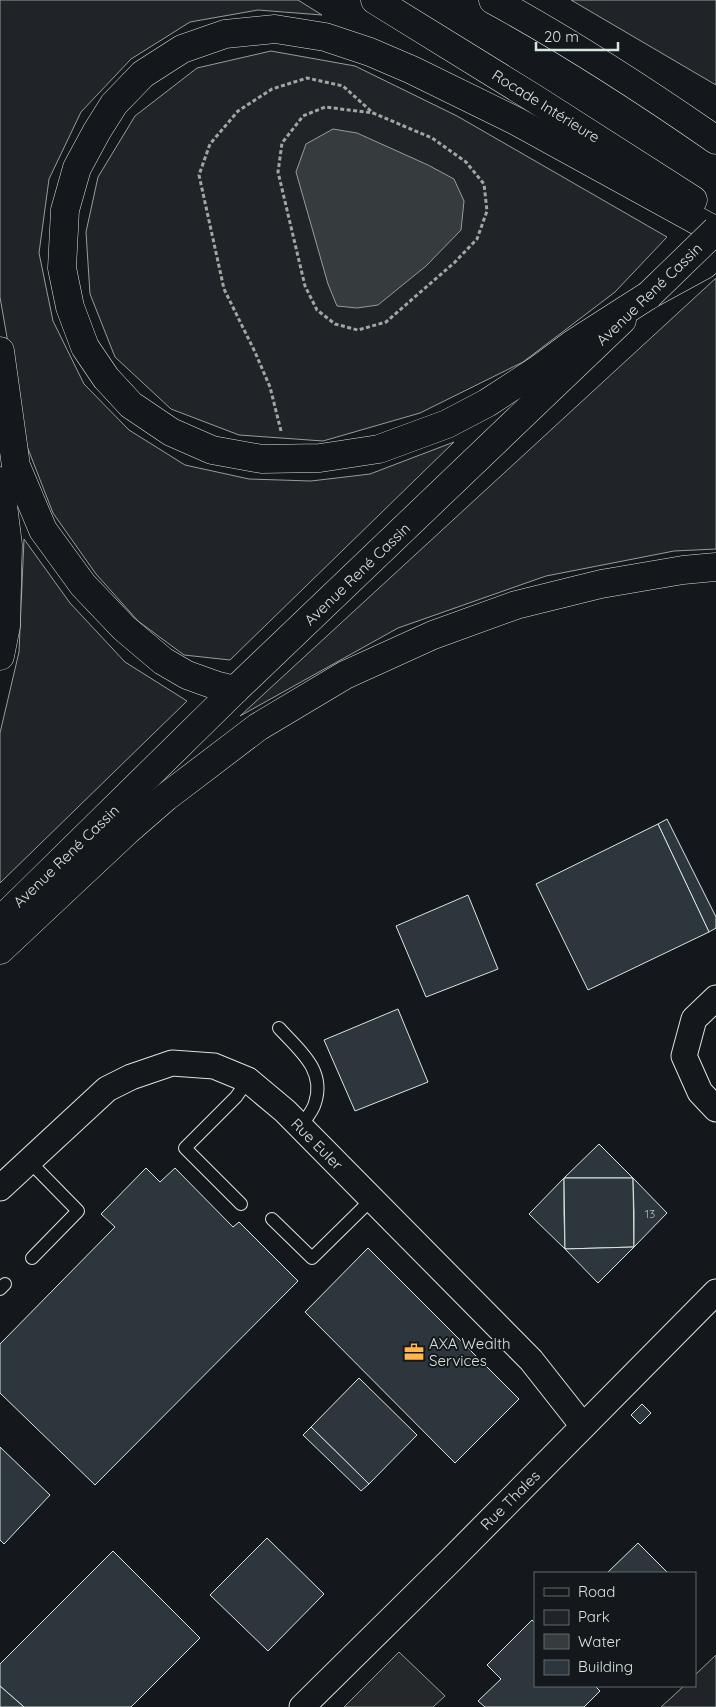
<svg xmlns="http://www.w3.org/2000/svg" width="716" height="1707" viewBox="0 0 716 1707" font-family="Quicksand,sans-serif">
<rect width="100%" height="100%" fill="#14181c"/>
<g fill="#202428" stroke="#939e99">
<path d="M 0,0 L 298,0 L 322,15 L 258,10 L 190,22 L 131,59 L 81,112 L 49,179 L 39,253 L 53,321 L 84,384 L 129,430 L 185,465 L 249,479 L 311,481 L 370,474 L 454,442 L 230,660 L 184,655 L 138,621 L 96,574 L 53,513 L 25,441 L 0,297 Z"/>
<path d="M 571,0 L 716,0 L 716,85 Z"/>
<path d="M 271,51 L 355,66 L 457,116 L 667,237 L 615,292 L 523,362 L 420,413 L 323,441 L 239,435 L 171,409 L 115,357 L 90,294 L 86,232 L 98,177 L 135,116 L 197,68 Z"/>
<path d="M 716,278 L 716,549 L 674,551 L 546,576 L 398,628 L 240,716 Z"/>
<path d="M 24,539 L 70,603 L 125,662 L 187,701 L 0,883 L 0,733 L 19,652 Z"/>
<path d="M 716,1655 L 716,1707 L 661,1707 L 684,1686 L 695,1686 L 695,1675 Z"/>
</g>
<path fill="#24282b" stroke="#939e99" d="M 399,1652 L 445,1696 L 433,1707 L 344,1707 Z"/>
<path fill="#363b3e" stroke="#939e99" d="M 333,129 L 357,133 L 428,165 L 454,179 L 464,201 L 461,230 L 426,266 L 378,305 L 357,308 L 337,306 L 328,284 L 296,172 L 306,144 Z"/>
<g fill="#2c363c" stroke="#d8e6dc">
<path d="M 667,819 L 716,917 L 716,928 L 709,932 L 658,824 Z"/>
<path d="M 658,824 L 709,932 L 588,990 L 536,884 Z"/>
<path d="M 468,895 L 498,969 L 426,997 L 396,926 Z"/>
<path d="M 398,1009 L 428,1082 L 355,1111 L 324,1040 Z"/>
<path d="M 599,1144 L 633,1178 L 564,1178 Z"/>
<path d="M 146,1168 L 160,1182 L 175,1168 L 233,1227 L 239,1222 L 298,1281 L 95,1485 L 0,1393 L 0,1344 L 115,1227 L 101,1214 Z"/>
<path d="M 564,1178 L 564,1213 L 565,1249 L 529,1214 Z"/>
<path d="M 564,1178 L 633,1178 L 634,1247 L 565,1249 Z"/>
<path d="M 633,1178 L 667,1213 L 634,1247 L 634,1212 Z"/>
<path d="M 634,1247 L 598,1283 L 565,1249 L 599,1248 Z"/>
<path d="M 368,1248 L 519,1399 L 455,1463 L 305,1312 Z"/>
<path d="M 359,1378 L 417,1435 L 369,1484 L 311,1427 Z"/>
<path d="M 642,1404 L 651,1413 L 640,1424 L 631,1415 Z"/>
<path d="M 311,1427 L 369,1484 L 361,1491 L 303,1435 Z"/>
<path d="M 0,1447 L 50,1495 L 4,1544 L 0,1540 Z"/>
<path d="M 267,1538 L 324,1594 L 268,1651 L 210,1595 Z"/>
<path d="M 638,1543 L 668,1573 L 607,1573 Z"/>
<path d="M 113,1551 L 200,1638 L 131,1707 L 24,1707 L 0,1686 L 0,1664 Z"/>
<path d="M 532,1620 L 535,1623 L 535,1686 L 595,1686 L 600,1691 L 584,1707 L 485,1707 L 478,1701 L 501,1679 L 487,1665 Z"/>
<path d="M 0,1686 L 24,1707 L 0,1707 Z"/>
</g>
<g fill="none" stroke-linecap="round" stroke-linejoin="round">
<defs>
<g id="service">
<path d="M 279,1028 C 299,1050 326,1070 315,1103 C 313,1111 305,1120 300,1127"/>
<path d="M 29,1161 L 78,1211 L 32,1258"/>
<path d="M 241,1204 L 185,1148 L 236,1097 L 248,1080"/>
<path d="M 272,1219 L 312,1258 L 372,1199"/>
<path d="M 0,1289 L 5,1284"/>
</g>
<g id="minor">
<path d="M 716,998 L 694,1019 L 684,1056 L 700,1092 L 716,1109"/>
<path d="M 0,1188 L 107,1089 L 131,1077 L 172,1063 L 214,1066 L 248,1080 L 285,1111 L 531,1360 L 583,1426"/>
<path d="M 302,1707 L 451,1560 L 716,1292"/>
</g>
<path id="secondary" d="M 0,921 L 235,690"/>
<path id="primary" d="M 235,690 L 622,320"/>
<g id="motorway">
<path d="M 375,0 L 532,97 L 693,200"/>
<path d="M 493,0 C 570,42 644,90 716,140"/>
<path d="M 716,231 L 516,121 L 412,70 L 370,52 L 325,37 L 275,29 L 225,34 L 182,49 L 143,74 L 114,104 L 97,131 L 77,168 L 65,210 L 62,268 L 70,307 L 85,347 L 106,378 L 131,405 L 171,432 L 212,450 L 262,459 L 320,458 L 379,449 L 447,424 L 487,403 L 539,369 L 574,343 L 649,295 L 704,265 L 716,254"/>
<path d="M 0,351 L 16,466 L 43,530 L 83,585 L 124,628 L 163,661 L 187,675 L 215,685 L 235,690"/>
<path d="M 0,481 L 8,545 L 6,626 L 0,656"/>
<path d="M 0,950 L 128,830 L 166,797 L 258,727 L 345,675 L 433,635 L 516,605 L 601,584 L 683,570 L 716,567"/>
</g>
</defs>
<use href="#service" stroke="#d8e6dc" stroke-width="14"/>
<use href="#minor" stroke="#d8e6dc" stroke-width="27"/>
<use href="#secondary" stroke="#d8e6dc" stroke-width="29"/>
<use href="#primary" stroke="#d8e6dc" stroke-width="29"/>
<use href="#motorway" stroke="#d8e6dc" stroke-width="29"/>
<path stroke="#9da8a2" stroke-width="3" stroke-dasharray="4 2.5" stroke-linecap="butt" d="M 281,431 L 270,387 L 255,352 L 224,289 L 199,175 L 210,144 L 238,111 L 272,89 L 307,78 L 343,86 L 373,113 L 432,138 L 466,162 L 484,184 L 487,211 L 477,239 L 455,262 L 386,322 L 358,330 L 335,324 L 317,310 L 305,286 L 278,172 L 282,143 L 303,116 L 325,107 L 373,113"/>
<use href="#service" stroke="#14181c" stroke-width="12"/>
<use href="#minor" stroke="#14181c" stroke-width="25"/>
<use href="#secondary" stroke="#14181c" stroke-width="28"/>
<use href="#primary" stroke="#14181c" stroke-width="28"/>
<use href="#motorway" stroke="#14181c" stroke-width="28"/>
<defs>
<path id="primary-bridge" d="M 649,295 L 716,230"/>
</defs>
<use href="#primary-bridge" stroke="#d8e6dc" stroke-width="29" stroke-linecap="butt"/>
<use href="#primary-bridge" stroke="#14181c" stroke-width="28"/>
</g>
<defs>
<symbol id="office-bare" viewBox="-9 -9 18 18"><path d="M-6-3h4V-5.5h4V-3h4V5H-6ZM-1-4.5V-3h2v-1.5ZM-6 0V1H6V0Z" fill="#ffb74d" stroke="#14181c" stroke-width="2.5" paint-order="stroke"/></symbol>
</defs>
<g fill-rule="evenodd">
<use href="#office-bare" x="400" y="1338" width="28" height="28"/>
</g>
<g text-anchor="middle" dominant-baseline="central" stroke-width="4" stroke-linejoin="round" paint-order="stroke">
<g font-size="12" fill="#adbab4">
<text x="650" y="1213">13</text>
</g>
<g font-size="15" fill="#d8e6dc" stroke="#14181c">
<text transform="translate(546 106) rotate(32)">Rocade Intérieure</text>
<text transform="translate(649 294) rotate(-44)">Avenue René Cassin</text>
<text transform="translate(357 574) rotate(-44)">Avenue René Cassin</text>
<text transform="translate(66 856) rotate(-44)">Avenue René Cassin</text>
<text transform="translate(317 1144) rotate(45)">Rue Euler</text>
<text transform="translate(510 1500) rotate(-45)">Rue Thales</text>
</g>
<g font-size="15" fill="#d8e6dc" stroke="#14181c" text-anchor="start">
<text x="429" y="1343">AXA Wealth<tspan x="429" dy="17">Services</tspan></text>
</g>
</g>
<rect x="534" y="1572" width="162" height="115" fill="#14181c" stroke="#626a69"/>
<rect x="544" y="1588" width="25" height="8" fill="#14181c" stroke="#626a69"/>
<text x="578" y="1597" font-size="15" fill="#d8e6dc">Road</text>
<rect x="544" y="1610" width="25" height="15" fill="#202428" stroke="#626a69"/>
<text x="578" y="1622" font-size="15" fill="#d8e6dc">Park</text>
<rect x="544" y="1634" width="25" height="15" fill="#363b3e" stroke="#626a69"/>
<text x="578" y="1647" font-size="15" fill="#d8e6dc">Water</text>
<rect x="544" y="1660" width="25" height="15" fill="#2c363c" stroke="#626a69"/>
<text x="578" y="1672" font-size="15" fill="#d8e6dc">Building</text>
<path d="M536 42v8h82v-8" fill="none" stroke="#d8e6dc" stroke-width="2.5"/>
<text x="544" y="42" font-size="15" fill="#d8e6dc" stroke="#14181c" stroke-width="4" paint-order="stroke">20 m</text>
</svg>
